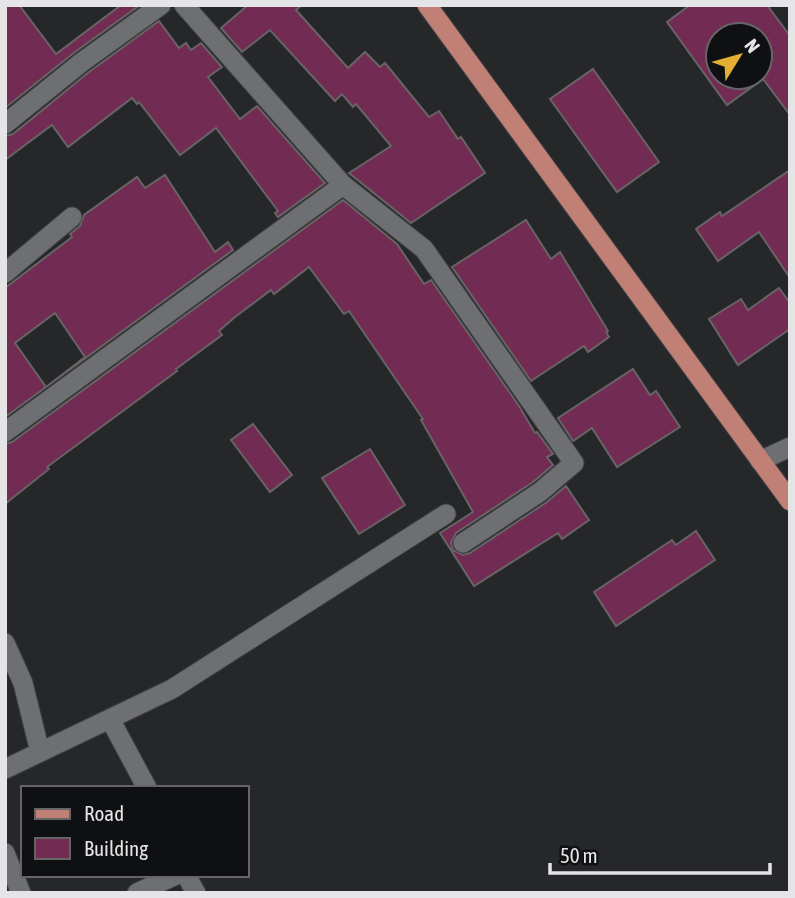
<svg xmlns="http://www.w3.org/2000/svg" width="795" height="898" viewBox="0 0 795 898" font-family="'Asap Condensed',sans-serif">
<rect width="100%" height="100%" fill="#262729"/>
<g fill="#722b52" stroke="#686466" stroke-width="2" fill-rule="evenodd">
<path d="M 5,5 L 19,5 L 56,54 L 121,5 L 140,5 L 75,52 L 5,108 Z"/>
<path d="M 248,5 L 302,5 L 296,10 L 348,68 L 365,52 L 380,67 L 385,63 L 429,117 L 439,111 L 458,139 L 461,137 L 485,173 L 411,223 L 349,173 L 391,146 L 356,104 L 353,107 L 342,94 L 335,101 L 270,30 L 242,52 L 221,28 Z"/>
<path d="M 690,5 L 767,5 L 790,36 L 790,115 L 763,79 L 727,105 L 667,22 ZM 718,35 L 760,35 L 760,77 L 718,77 Z"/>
<path d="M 159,21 L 179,48 L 186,43 L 191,50 L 201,43 L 222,67 L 208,77 L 240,119 L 257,106 L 325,183 L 278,217 L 275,213 L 278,211 L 216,128 L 180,155 L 139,102 L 137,104 L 132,98 L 68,147 L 52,125 L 5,160 L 5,136 L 13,134 L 89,72 Z"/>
<path d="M 593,69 L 659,162 L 617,192 L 550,99 Z"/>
<path d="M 790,170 L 790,278 L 759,232 L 718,261 L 696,229 L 720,212 L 722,216 Z"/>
<path d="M 165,175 L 215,252 L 228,242 L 233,250 L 5,417 L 5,288 L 72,237 L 70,234 L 80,226 L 84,215 L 137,177 L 145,188 ZM 55,313 L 85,357 L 46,387 L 15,343 Z"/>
<path d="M 343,200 L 397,244 L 424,284 L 431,280 L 519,406 L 535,433 L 537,432 L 553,454 L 547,457 L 553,465 L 533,482 L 456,533 L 451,543 L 453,550 L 463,555 L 470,553 L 547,502 L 566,486 L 589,520 L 562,539 L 558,533 L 474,586 L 440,533 L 473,512 L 421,420 L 423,419 L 349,311 L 344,314 L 309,267 L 274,294 L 271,290 L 235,317 L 219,331 L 222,335 L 176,369 L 177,371 L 47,467 L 49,469 L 5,504 L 5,444 L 12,442 Z"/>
<path d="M 526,220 L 551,259 L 560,252 L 608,331 L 606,332 L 609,337 L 588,352 L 584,346 L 531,381 L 452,267 Z"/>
<path d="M 779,288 L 790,303 L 790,329 L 738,365 L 709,319 L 741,299 L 748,310 Z"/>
<path d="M 633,369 L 650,395 L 656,391 L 680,427 L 617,467 L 592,428 L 573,441 L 558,418 Z"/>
<path d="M 253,424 L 292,475 L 270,492 L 231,440 Z"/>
<path d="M 370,449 L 405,505 L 359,534 L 322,478 Z"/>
<path d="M 696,531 L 715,560 L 616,626 L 594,592 L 672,540 L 676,545 Z"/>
</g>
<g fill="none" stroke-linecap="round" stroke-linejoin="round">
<defs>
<g id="minor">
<path d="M 184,5 L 343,185 L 424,249 L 574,463 L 540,492 L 463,543"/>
<path d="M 5,124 L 82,62 L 161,5"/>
<path d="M 5,273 L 72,217"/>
<path d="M 5,432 L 343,185"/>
<path d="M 760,461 L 790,447"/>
<path d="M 5,643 L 23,683 L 40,752"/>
<path d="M 110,719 L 147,788"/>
<path d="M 5,769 L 172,689 L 446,514"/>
<path d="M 5,853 L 21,893"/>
<path d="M 186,875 L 196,893"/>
<path d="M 137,893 L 176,875"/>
</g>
<path id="primary" d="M 427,5 L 790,501"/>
</defs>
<use href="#minor" stroke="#424345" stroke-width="21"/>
<use href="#primary" stroke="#424345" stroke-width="21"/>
<use href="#minor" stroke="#6e6f72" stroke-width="19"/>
<use href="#primary" stroke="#c08076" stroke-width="19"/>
</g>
<rect width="795" height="898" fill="none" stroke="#e5e5e7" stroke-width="14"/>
<rect x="21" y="786" width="228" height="91" fill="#0f1011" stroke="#656567" stroke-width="2"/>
<rect x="35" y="809" width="35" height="10" fill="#c08076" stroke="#656567" stroke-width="2"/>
<text x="84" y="821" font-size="21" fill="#e5e5e7">Road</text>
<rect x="35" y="838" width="35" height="21" fill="#722b52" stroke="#656567" stroke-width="2"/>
<text x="84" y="856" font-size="21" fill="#e5e5e7">Building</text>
<g transform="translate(739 56) rotate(53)"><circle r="33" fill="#0f1011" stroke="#656567" stroke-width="2"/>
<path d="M0-5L12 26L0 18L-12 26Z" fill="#e2ae34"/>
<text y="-10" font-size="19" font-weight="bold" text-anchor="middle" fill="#e5e5e7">N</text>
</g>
<path d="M550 863v10h220v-10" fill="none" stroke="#e5e5e7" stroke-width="3.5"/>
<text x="560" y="863" font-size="21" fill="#e5e5e7" stroke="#0f1011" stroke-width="5" paint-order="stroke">50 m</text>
</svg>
